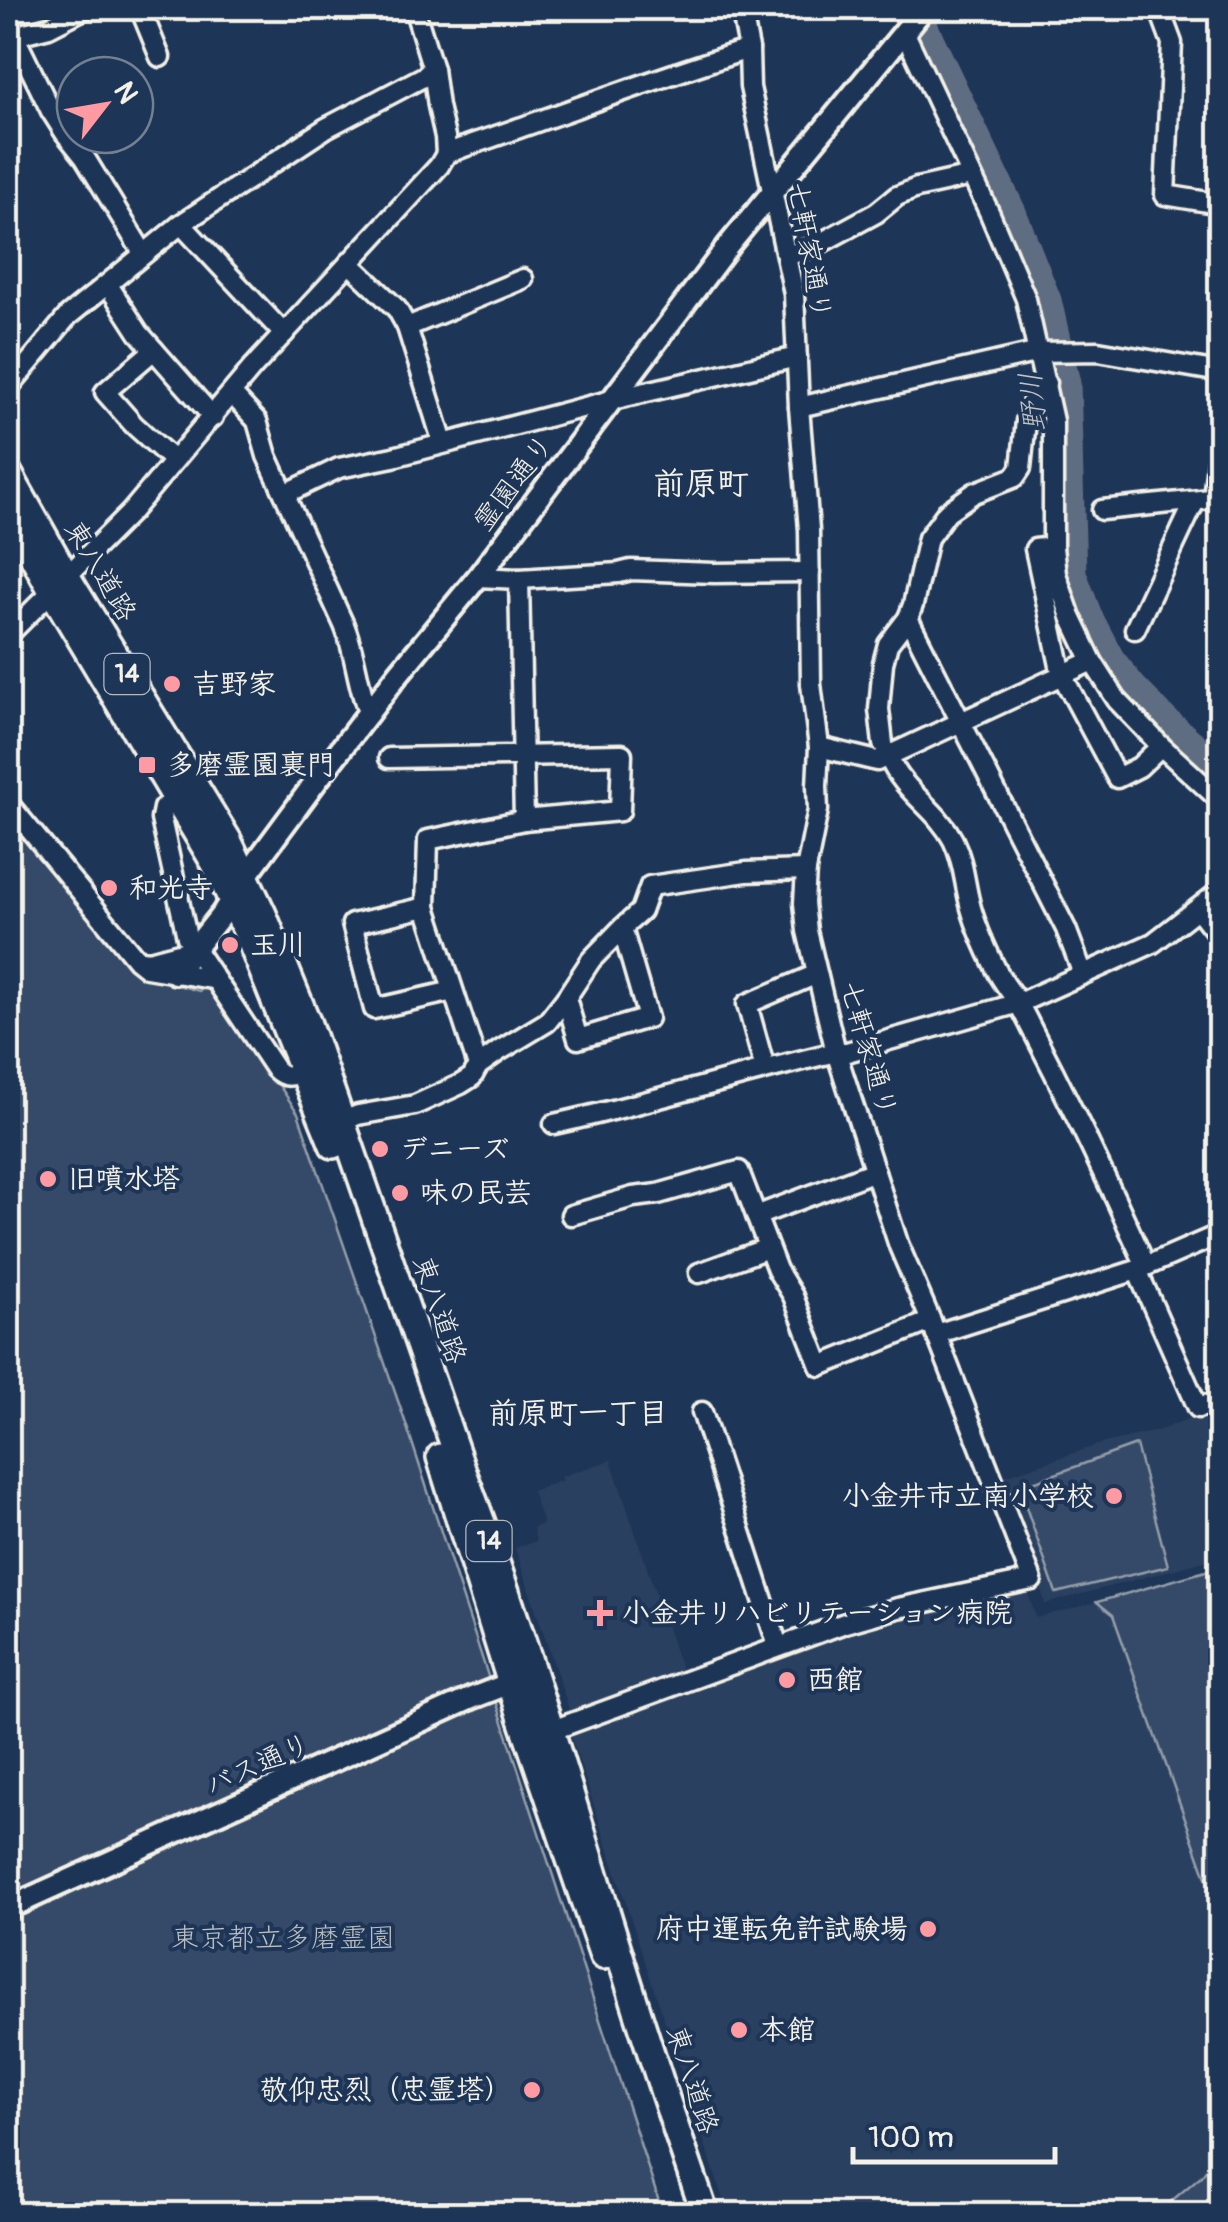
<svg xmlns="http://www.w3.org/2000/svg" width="1228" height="2222" viewBox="0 0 1228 2222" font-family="Pangolin,'Klee One',sans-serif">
<rect width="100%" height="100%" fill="#1d3557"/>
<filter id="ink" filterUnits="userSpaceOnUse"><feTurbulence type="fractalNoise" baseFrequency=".01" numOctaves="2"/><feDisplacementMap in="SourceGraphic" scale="20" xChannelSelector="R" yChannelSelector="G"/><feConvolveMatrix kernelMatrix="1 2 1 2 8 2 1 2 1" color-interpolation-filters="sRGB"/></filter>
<g filter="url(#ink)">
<g fill="#2a4060">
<path d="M 1220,1406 L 1220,1557 L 1045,1604 L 1038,1577 L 999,1478 L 1104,1443 L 1160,1430 Z"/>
<path d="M 611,1460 L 683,1675 L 570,1712 L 515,1548 L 536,1541 L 533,1528 L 543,1524 L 532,1491 L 563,1480 L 560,1477 Z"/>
<path d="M 1023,1586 L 1027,1591 L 1036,1618 L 1097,1602 L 1139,1637 L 1220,1892 L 1220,2165 L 1167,2214 L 728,2214 L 569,1730 L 849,1627 Z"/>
</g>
<g fill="#354a67" stroke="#949ea8" stroke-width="2.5">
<path d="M 8,811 L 141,975 L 199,991 L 211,986 L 298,1113 L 406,1424 L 663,2214 L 8,2214 Z"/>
<path d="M 1136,1445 L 1168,1566 L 1056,1593 L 1019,1487 Z"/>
<path d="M 1220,1567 L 1220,1917 L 1113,1615 L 1097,1602 Z"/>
<path d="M 1220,2152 L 1220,2214 L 1156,2214 L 1201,2176 Z"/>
</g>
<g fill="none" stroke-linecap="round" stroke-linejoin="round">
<path stroke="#5e6d82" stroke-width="25" d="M 917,8 L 1014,212 L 1049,300 L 1068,383 L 1074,573 L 1090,616 L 1112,658 L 1134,686 L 1166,719 L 1220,766"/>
<defs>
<g id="minor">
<path d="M 140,8 L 160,57"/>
<path d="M 1159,8 L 1172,43 L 1165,195 L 1220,204"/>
<path d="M 8,23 L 51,111 L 65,133 L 85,158 L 143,253"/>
<path d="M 904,31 L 990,214 L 1026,299 L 1053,421 L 1053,547 L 1056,574 L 1071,617 L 1092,661 L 1117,700 L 1161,746 L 1220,800"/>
<path d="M 13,36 L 49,27 L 86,8"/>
<path d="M 446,154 C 470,144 495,137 519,128 C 596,101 672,73 749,49"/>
<path d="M 181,224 L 284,334"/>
<path d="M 787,256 L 815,246 L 876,213 L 897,196 L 917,188 L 971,176"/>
<path d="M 349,263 L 397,309 L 407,327 L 443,443"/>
<path d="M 108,285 L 139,333 L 213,417"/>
<path d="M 407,327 L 523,279"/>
<path d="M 154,350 L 105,392 L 134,425 L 173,460"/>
<path d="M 8,388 L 68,316 L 181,224 L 326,128 L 425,76 L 433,69"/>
<path d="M 232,394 L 257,421 L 267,456 L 344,625 C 356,654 357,686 369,714"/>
<path d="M 799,407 L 1039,352 L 1098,351 L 1220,372"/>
<path d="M 285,494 L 339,468 L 393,457 L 612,400 L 797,357"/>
<path d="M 1213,499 L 1220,436"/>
<path d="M 1102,510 L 1220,498"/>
<path d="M 1053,547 L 1035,549 L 1062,675 L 1117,778 L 1139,767 L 1161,746"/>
<path d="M 478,577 L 519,579 L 619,573 L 631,570 L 714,573 L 810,572"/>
<path d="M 908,618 L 1066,929 L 1083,974"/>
<path d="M 1135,629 L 1195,501"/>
<path d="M 8,635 L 131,512 L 253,367 L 439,166 L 446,154 L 445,137 L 438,106 L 433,69 L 414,8"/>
<path d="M 883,744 L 879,709 L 883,663 L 888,644 L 908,618 L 913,605 L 928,538 L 947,512 L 974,493 L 1015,477 L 1021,468 L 1026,421 L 1033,401 L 1046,383"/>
<path d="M 819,747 L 877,761 L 1092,661"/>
<path d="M 888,756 C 905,795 935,806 953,840 C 963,860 964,879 969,900 C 974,923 986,949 997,971 C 1004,985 1015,996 1022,1010 C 1066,1094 1107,1179 1146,1266"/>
<path d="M 389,758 L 622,754 L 620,811 L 524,820"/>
<path d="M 177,799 L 163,808 L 161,819 L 187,937 L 275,1069 C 285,1079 292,1076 303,1071"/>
<path d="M 8,803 L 137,960 L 147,968 L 213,979"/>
<path d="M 426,907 L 352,924 L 374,1009 L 453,991"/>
<path d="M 1198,909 L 1220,937"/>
<path d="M 622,928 L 591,960 L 566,998 L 578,1039 L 648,1018 L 622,928 L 641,911 L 650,886 L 746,872 L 806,870"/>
<path d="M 141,960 L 149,961 L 194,949"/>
<path d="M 478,1066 L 426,907 L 428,840 L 524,820 L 519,579"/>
<path d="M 765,1069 L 747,1004 L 817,974"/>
<path d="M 343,1121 L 358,1115 L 415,1105 L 461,1084 L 472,1077 L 478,1066 L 499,1051 L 547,1022 L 566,998"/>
<path d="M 554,1124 C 649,1103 742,1074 836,1052 L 847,1052 L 1019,1003 L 1153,943 L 1220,891"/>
<path d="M 571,1215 L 633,1197 L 658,1194 L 739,1171 L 777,1270 L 793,1296 L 820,1366 L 931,1321"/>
<path d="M 756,1216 L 875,1171"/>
<path d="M 1137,1270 L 1198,1408 L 1220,1400"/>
<path d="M 699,1273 L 768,1248"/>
<path d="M 936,1334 L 1137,1270 L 1220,1234"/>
<path d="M 702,1412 L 778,1646"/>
<path d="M 550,1731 L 845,1623 L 898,1608 L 1032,1580 L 931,1321 L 899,1246 L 836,1052 L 807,931 L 804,903 L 806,870 L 818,810 L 817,786 L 819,747 L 811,684 L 809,530 L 799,407 L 794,294 L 750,87 L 749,49 L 741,8"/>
</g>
<g id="tertiary">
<path d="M 175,973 L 222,914 L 246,876 L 317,780 L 399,673 L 478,577 L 728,246 L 924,8"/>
<path d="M 8,1908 L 472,1698 L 521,1679"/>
</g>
<g id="primary">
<path d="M 8,472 L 67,577 L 228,840 L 263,914 L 308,1024 L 463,1472 C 521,1623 565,1779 613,1933 C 642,2028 673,2121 705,2214"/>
<path d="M 8,510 L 52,591 L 214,862 L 248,935 L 333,1145"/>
<path d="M 440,1457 L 522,1719 L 603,1956"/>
</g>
</defs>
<use href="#minor" stroke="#f4f1e8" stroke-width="25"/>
<use href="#tertiary" stroke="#f4f1e8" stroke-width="28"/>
<use href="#primary" stroke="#f4f1e8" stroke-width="32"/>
<use href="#minor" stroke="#1d3557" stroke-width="18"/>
<use href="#tertiary" stroke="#1d3557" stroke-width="20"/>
<use href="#primary" stroke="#1d3557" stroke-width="25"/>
</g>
</g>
<g fill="#ff9aa2" stroke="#1d3557" stroke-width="4">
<circle cx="172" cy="684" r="10"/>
<rect x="137" y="755" width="20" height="20" rx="5"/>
<circle cx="109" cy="888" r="10"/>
<circle cx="230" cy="945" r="10"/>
<circle cx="380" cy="1149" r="10"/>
<circle cx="48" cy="1179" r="10"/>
<circle cx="400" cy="1193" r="10"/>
<circle cx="1114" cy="1496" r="10"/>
<path d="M595 1598h10v10h10v10h-10v10h-10v-10h-10v-10h10z"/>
<circle cx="787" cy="1680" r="10"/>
<circle cx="928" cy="1929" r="10"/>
<circle cx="739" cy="2030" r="10"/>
<circle cx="532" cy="2090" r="10"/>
</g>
<g text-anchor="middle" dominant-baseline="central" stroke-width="8" stroke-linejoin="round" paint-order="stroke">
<g fill="#1d3557" stroke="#b4b9bc" stroke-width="2.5">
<rect x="104.5" y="654" width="45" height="40" rx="8"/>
<rect x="466.5" y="1521" width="45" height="40" rx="8"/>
</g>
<g font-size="25" font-weight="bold" fill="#f4f1e8">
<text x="127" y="674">14</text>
<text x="489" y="1541">14</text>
</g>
<g font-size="28" fill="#f4f1e8" stroke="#1d3557">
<text transform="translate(809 251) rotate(80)">七軒家通り</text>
<text transform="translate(514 483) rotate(-53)">霊園通り</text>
<text transform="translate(100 571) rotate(59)">東八道路</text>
<text transform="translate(868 1049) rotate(74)">七軒家通り</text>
<text transform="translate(439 1310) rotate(71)">東八道路</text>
<text transform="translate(258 1765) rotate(-24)">バス通り</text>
<text transform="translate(692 2080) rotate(72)">東八道路</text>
</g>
<g font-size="28" font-weight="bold" fill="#f4f1e8" stroke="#1d3557" text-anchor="start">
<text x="192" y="684">吉野家</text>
<text x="167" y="765">多磨霊園裏門</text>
<text x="129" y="888">和光寺</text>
<text x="250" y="945">玉川</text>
<text x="400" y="1149">デニーズ</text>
<text x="68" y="1179">旧噴水塔</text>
<text x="420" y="1193">味の民芸</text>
<text x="1094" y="1496" text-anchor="end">小金井市立南小学校</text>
<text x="622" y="1613">小金井リハビリテーション病院</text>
<text x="807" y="1680">西館</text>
<text x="908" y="1929" text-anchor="end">府中運転免許試験場</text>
<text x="759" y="2030">本館</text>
<text x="512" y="2090" text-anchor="end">敬仰忠烈（忠霊塔）</text>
</g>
<g font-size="28" fill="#bbbfc1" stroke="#1d3557">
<text x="283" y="1938">東京都立多磨霊園</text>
</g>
<g font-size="30" font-style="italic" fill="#c0c3c4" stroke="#1d3557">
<text transform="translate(1033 402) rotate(-95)">野川</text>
</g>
<g font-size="30" font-weight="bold" fill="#f4f1e8" stroke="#1d3557">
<text x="578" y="1413">前原町一丁目</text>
</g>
<g font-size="32" font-weight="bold" fill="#f4f1e8" stroke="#1d3557">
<text x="701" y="484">前原町</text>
</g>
</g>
<rect width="1228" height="2222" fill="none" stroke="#1d3557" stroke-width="40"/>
<rect x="20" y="20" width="1188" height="2182" fill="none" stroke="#f4f1e8" stroke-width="4" filter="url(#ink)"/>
<g transform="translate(105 105) rotate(59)"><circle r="48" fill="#1d3557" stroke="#738091" stroke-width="2.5"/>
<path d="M0-8L18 38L0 25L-18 38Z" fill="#ff9aa2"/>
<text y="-15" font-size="28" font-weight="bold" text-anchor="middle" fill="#f4f1e8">N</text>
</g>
<path d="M853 2147v15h202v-15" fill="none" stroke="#f4f1e8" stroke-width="5"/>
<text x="868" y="2147" font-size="30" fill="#f4f1e8" stroke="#1d3557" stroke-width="8" paint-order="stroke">100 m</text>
</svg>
